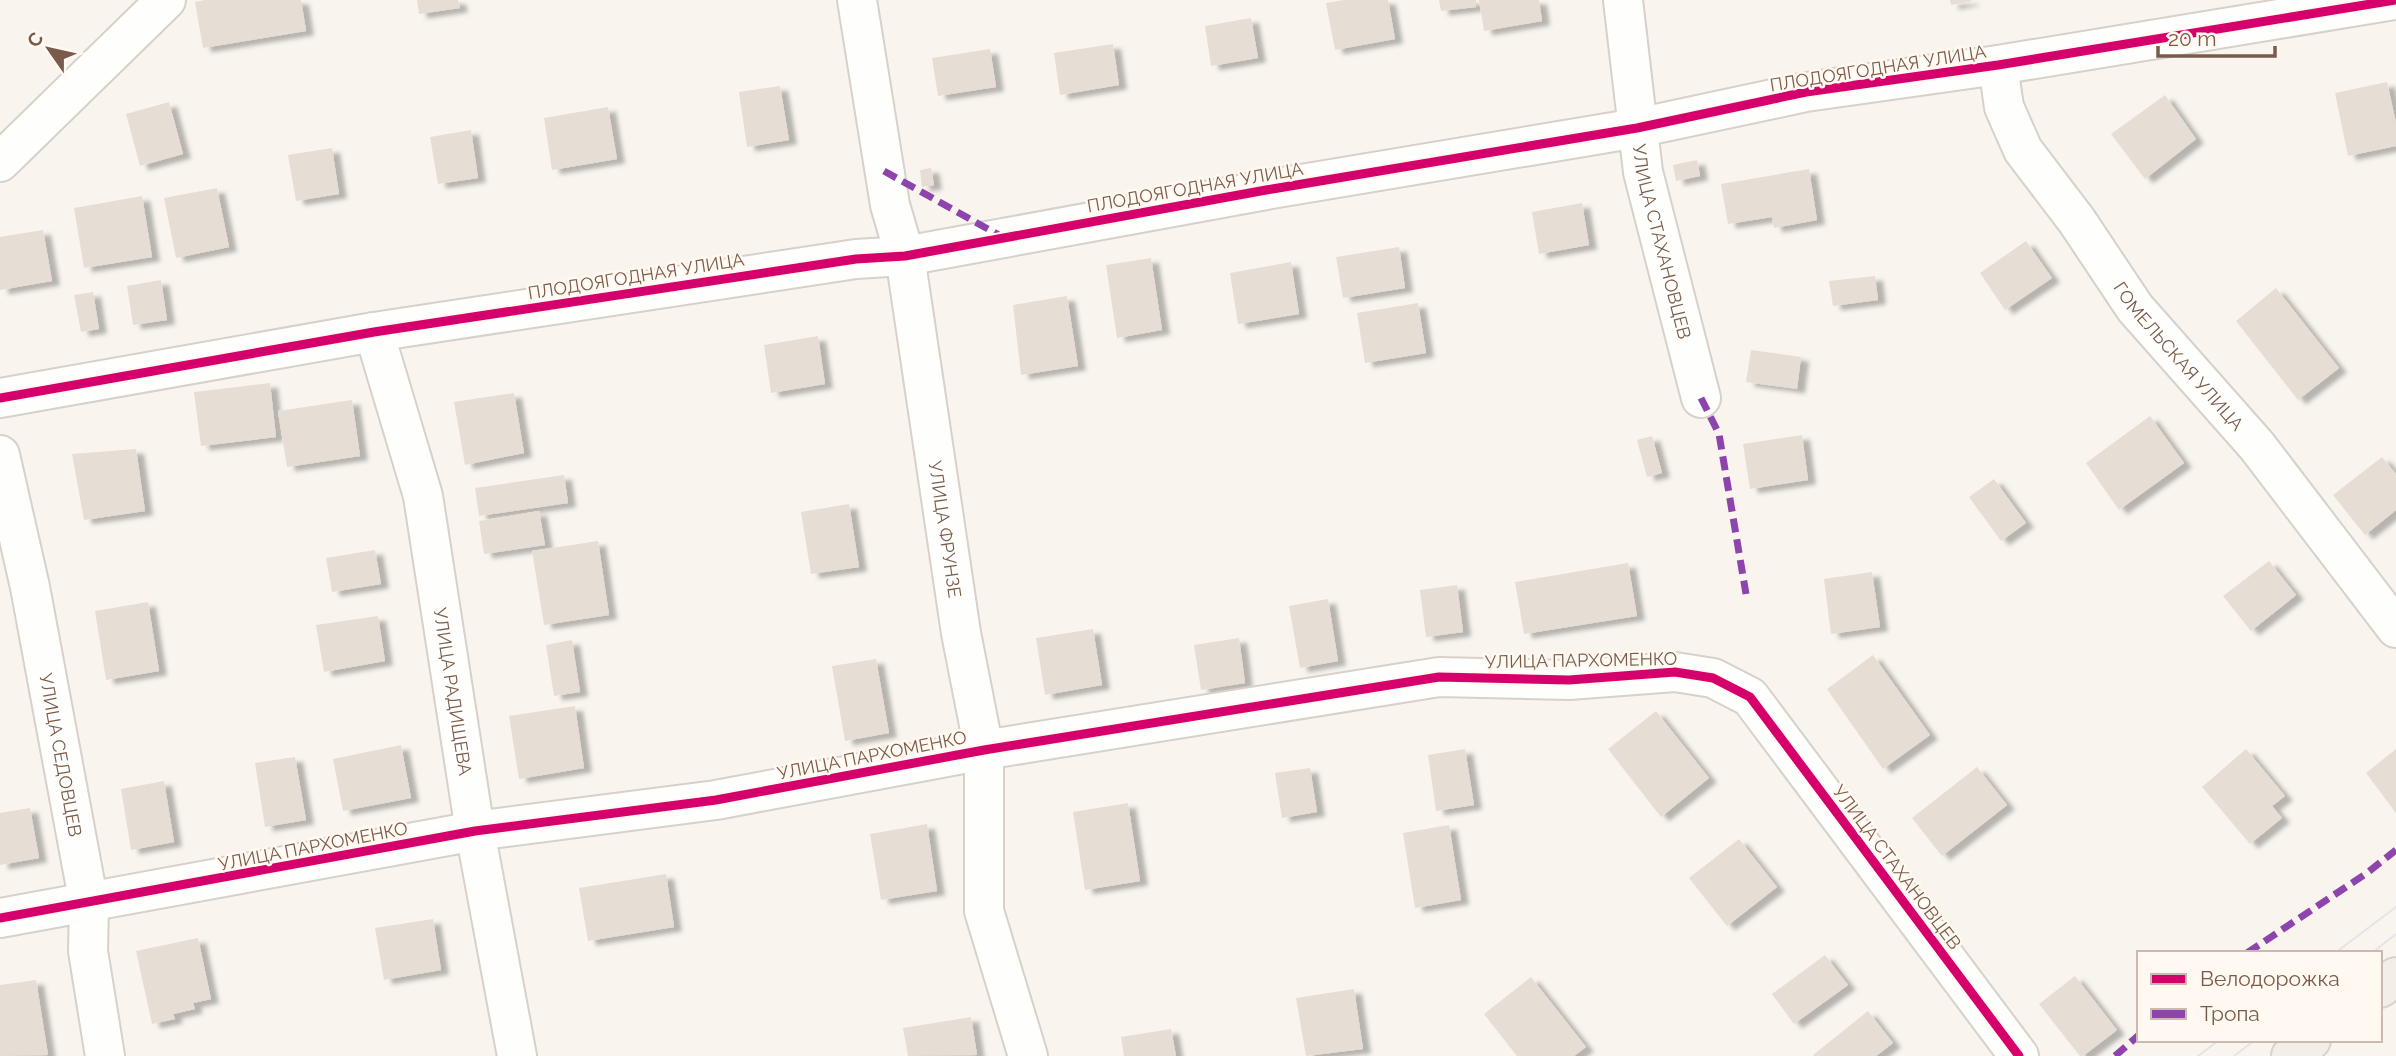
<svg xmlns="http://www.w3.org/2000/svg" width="2396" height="1056" viewBox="0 0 2396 1056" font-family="Raleway,sans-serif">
<defs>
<filter id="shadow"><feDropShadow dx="8" dy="4.5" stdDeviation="2" flood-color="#0004"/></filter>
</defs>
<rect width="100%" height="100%" fill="#f9f5ee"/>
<g fill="#e6ddd5" filter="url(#shadow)">
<path d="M 205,0 L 301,0 L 306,31 L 203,48 L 195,2 Z"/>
<path d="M 417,0 L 458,0 L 460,8 L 419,14 Z"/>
<path d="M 1344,0 L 1388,0 L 1395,39 L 1335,50 L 1326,3 Z"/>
<path d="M 1439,0 L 1476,0 L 1476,7 L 1441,11 Z"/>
<path d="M 1479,0 L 1539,0 L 1542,21 L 1484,31 Z"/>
<path d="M 1950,0 L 1971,0 L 1972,1 L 1951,5 Z"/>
<path d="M 1251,18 L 1258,58 L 1211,66 L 1205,26 Z"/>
<path d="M 1113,44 L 1119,85 L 1060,95 L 1054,53 Z"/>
<path d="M 990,49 L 996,87 L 938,96 L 932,58 Z"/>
<path d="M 2387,82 L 2396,123 L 2396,146 L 2348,156 L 2335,93 Z"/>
<path d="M 780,86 L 789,140 L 747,147 L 739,92 Z"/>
<path d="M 2165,95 L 2196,139 L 2145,179 L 2111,134 Z"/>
<path d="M 169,102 L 183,154 L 140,166 L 126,114 Z"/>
<path d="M 608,107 L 617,159 L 552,170 L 544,118 Z"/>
<path d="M 471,130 L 478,178 L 438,184 L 430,137 Z"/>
<path d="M 332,148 L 339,194 L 296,201 L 288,155 Z"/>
<path d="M 1697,160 L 1700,176 L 1676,181 L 1673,165 Z"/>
<path d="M 931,168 L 934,185 L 922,187 L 920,170 Z"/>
<path d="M 1809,169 L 1817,220 L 1774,228 L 1772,217 L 1728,224 L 1721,184 Z"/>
<path d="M 217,188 L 229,247 L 176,258 L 164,198 Z"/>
<path d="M 142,196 L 152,257 L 84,268 L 74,208 Z"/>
<path d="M 1582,203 L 1589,245 L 1539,254 L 1532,212 Z"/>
<path d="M 43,230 L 52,281 L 0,290 L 0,237 Z"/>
<path d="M 2026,241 L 2052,278 L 2005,310 L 1980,273 Z"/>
<path d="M 1399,247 L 1405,288 L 1343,298 L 1336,257 Z"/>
<path d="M 1151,258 L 1162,330 L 1117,338 L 1106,265 Z"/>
<path d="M 1291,262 L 1299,314 L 1238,324 L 1230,273 Z"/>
<path d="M 1875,276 L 1878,300 L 1833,306 L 1829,281 Z"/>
<path d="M 161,280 L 167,320 L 133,325 L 127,286 Z"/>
<path d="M 2276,288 L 2339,368 L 2298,400 L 2236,321 Z"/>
<path d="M 93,292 L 99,329 L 81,332 L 74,295 Z"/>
<path d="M 1067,296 L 1078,366 L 1021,375 L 1013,305 Z"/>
<path d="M 1418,303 L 1426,353 L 1365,363 L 1357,313 Z"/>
<path d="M 818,336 L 825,384 L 771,393 L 764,345 Z"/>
<path d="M 1751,350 L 1801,357 L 1797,389 L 1746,382 Z"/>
<path d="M 270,383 L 276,437 L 201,446 L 194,392 Z"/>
<path d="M 514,393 L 524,453 L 465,465 L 454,402 Z"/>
<path d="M 352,400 L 360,456 L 287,467 L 278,411 Z"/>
<path d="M 2150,416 L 2184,463 L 2119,510 L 2086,463 Z"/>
<path d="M 1802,435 L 1808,480 L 1750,489 L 1743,444 Z"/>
<path d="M 1652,436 L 1662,473 L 1647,477 L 1637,440 Z"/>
<path d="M 136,449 L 145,511 L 84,520 L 72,454 Z"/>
<path d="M 2382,457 L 2396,474 L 2396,510 L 2365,535 L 2333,495 Z"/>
<path d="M 564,475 L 568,503 L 479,516 L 475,488 Z"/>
<path d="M 1994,479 L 2026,523 L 2001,541 L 1969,497 Z"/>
<path d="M 849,504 L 859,567 L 811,574 L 801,512 Z"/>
<path d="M 539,511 L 545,545 L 484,554 L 479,521 Z"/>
<path d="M 598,541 L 609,615 L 544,625 L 532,551 Z"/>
<path d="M 375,550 L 381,584 L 332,592 L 326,558 Z"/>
<path d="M 2269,561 L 2296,595 L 2251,631 L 2223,596 Z"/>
<path d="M 1628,563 L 1637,616 L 1524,634 L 1515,582 Z"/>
<path d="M 1872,572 L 1880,627 L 1831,634 L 1824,579 Z"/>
<path d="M 1457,585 L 1463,632 L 1426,637 L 1420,590 Z"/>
<path d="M 1328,599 L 1338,661 L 1300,668 L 1289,606 Z"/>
<path d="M 148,602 L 159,671 L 106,680 L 95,611 Z"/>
<path d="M 378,616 L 385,661 L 324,672 L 316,625 Z"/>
<path d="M 1093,629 L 1102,685 L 1045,695 L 1036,638 Z"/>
<path d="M 1239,638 L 1245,683 L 1201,690 L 1194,645 Z"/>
<path d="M 572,640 L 580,692 L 554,696 L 546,645 Z"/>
<path d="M 1873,655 L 1930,735 L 1883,769 L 1827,689 Z"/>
<path d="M 876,659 L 889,733 L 845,741 L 832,666 Z"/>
<path d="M 575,706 L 584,768 L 519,779 L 509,716 Z"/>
<path d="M 1656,711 L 1709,778 L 1661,817 L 1608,749 Z"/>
<path d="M 401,745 L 411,798 L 343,811 L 333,759 Z"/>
<path d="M 1465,749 L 1474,805 L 1436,811 L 1428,755 Z"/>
<path d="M 2246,749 L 2285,796 L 2272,806 L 2282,818 L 2250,844 L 2202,787 Z"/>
<path d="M 2396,749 L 2396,813 L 2366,773 Z"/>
<path d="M 295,757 L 306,820 L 265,827 L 255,763 Z"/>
<path d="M 1977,767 L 2007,805 L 1942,856 L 1912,818 Z"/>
<path d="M 1310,768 L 1317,812 L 1282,818 L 1275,773 Z"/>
<path d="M 164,781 L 174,842 L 131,850 L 121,789 Z"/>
<path d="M 1128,803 L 1140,881 L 1085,890 L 1073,812 Z"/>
<path d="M 30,808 L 39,858 L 0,865 L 0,813 Z"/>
<path d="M 927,824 L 937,891 L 881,900 L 870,834 Z"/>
<path d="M 1449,825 L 1461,900 L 1415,908 L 1403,833 Z"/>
<path d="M 1739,839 L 1777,887 L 1727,926 L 1689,878 Z"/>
<path d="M 666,874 L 674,927 L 588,941 L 579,888 Z"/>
<path d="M 433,919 L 441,970 L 384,980 L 375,928 Z"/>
<path d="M 198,938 L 211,999 L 193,1003 L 195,1009 L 173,1014 L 175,1019 L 152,1024 L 136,951 Z"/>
<path d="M 1825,955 L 1848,985 L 1794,1024 L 1772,994 Z"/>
<path d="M 2075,976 L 2117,1030 L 2083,1056 L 2080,1056 L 2039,1004 Z"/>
<path d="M 1531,977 L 1586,1047 L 1574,1056 L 1517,1056 L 1484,1014 Z"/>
<path d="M 36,980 L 48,1055 L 0,1056 L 0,985 Z"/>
<path d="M 1354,989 L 1363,1049 L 1306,1056 L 1296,998 Z"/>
<path d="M 1868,1011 L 1893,1043 L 1876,1056 L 1814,1056 L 1813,1055 Z"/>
<path d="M 971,1017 L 977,1055 L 908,1056 L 903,1028 Z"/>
<path d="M 1171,1029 L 1176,1056 L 1124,1056 L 1121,1037 Z"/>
</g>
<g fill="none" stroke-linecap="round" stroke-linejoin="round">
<defs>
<g id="minor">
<path id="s1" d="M 857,0 L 890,205 L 905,256 L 961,633 L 984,750 L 984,911 L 1028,1056"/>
<path id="s2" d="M 1623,0 L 1643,172 L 1701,398"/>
<path id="s3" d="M 1998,65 L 2004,107 L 2023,150 L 2077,221 L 2135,308 L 2257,446 L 2396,628"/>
<path d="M 0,162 L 166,0"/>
<path id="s4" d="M 374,332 L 423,496 L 475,831 L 517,1056"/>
<path d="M 0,398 L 374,332 L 856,259 L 905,256 L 1266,190 L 1637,128 L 1806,92 L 1998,65 L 2395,0"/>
<path id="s5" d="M 0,455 L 30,587 L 89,904 L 88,951 L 105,1056"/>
<path d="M 0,918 L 475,831 L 716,800 L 984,750 L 1439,677 L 1569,680 L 1675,672 L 1713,678 L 1750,697 L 2019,1056"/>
</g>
<g id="major">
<path d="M 2380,988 L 2396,977"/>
<path d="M 2291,1056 L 2311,1040"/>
</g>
</defs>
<use href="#minor" stroke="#d8d0ca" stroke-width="42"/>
<use href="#major" stroke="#dad1ca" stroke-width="42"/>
<use href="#minor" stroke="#fefefc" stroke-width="38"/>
<use href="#major" stroke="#f3eee6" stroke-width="38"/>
<g stroke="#e5e3e6" stroke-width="2">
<path d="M 2335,953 L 2396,907"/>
<path d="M 2372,953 L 2396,934"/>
<path d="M 2198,1056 L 2219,1040"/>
<path d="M 2234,1056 L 2255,1040"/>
</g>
<g stroke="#8e44ad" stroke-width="7" stroke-dasharray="14 7" stroke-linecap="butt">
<path d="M 884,171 L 1004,238"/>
<path d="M 1701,398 L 1719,434 L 1746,594"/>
<path d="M 2247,953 L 2367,873 L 2396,850"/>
<path d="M 2115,1056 L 2139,1035"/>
</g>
<defs>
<g id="cycleway">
<path d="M 0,398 L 374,332 L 856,259 L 905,256 L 1266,190 L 1637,128 L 1806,92 L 1998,65 L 2395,0"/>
<path d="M 0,918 L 475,831 L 716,800 L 984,750 L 1439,677 L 1569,680 L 1675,672 L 1713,678 L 1750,697 L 2019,1056"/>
</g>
</defs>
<use href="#cycleway" stroke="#fff9f1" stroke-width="13"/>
<use href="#cycleway" stroke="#d6006c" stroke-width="9"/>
</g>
<g text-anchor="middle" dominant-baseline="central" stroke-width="5" stroke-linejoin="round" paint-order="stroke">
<g font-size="18" fill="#7a5b4b" stroke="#fff9f1">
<text transform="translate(1878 68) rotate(-9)">ПЛОДОЯГОДНАЯ УЛИЦА</text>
<text transform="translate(1195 187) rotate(-10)">ПЛОДОЯГОДНАЯ УЛИЦА</text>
<text stroke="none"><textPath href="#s2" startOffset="245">УЛИЦА СТАХАНОВЦЕВ</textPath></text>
<text transform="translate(636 276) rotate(-9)">ПЛОДОЯГОДНАЯ УЛИЦА</text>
<text stroke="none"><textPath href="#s3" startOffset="348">ГОМЕЛЬСКАЯ УЛИЦА</textPath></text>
<text stroke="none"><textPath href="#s1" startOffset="537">УЛИЦА ФРУНЗЕ</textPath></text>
<text transform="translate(1581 660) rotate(-1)">УЛИЦА ПАРХОМЕНКО</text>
<text stroke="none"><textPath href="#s4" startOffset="369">УЛИЦА РАДИЩЕВА</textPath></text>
<text stroke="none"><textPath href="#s5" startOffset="306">УЛИЦА СЕДОВЦЕВ</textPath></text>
<text transform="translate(872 755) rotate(-11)">УЛИЦА ПАРХОМЕНКО</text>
<text transform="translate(313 846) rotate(-11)">УЛИЦА ПАРХОМЕНКО</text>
<text transform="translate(1897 867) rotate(53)">УЛИЦА СТАХАНОВЦЕВ</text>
</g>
</g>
<rect x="2137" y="951" width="245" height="91" fill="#fff9f1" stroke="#cabaaf" stroke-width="2"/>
<rect x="2151" y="974" width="35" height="10" fill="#d6006c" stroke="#cabaaf" stroke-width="2"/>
<text x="2200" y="986" font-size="21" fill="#7a5b4b">Велодорожка</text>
<rect x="2151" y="1009" width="35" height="10" fill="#8e44ad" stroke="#cabaaf" stroke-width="2"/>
<text x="2200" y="1021" font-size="21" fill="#7a5b4b">Тропа</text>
<g transform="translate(49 49) rotate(304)" stroke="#fff9f1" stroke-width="5" paint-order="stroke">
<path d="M0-5L12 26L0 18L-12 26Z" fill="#7a5b4b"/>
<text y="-10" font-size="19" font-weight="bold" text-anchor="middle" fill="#7a5b4b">С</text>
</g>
<path d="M2158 46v10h117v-10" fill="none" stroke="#7a5b4b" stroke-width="3.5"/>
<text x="2168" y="46" font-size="21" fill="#7a5b4b" stroke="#fff9f1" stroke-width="5" paint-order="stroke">20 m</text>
</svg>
